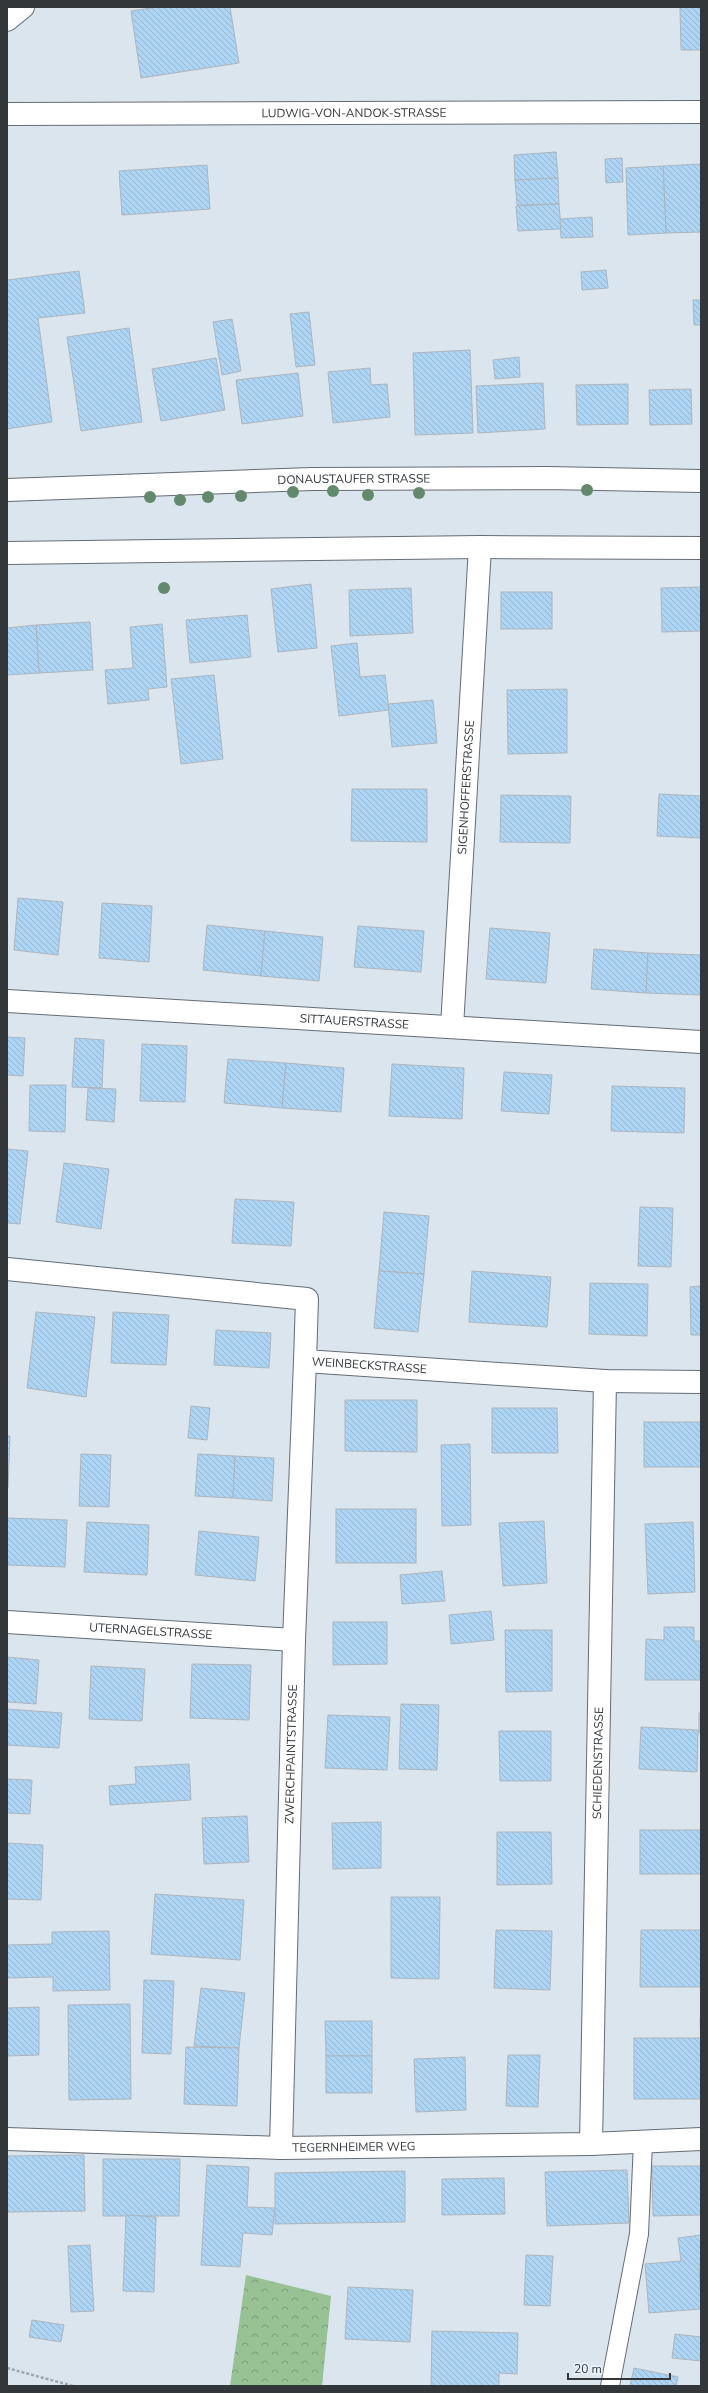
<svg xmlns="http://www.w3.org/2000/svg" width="708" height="2393" viewBox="0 0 708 2393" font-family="'Nunito Sans',sans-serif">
<defs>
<pattern id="forest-crowns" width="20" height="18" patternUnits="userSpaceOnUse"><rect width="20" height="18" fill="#98c194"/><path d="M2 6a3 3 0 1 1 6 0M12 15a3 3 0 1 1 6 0" fill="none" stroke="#7d9e7a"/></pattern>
<pattern id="building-back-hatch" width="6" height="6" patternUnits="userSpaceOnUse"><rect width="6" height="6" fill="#aed4f4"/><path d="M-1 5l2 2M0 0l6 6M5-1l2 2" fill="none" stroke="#96b7d2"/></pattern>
</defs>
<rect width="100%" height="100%" fill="#dbe5ee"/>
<path fill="url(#forest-crowns)" d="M 246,2275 L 331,2296 L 322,2386 L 230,2386 Z"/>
<g fill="url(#building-back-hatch)" stroke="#acb6be">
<path d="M 158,7 L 230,7 L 239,63 L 141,78 L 131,11 Z"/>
<path d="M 680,7 L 701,7 L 701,50 L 681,50 Z"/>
<path d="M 556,152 L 558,178 L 515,180 L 514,155 Z"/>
<path d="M 622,158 L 623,182 L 606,183 L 605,159 Z"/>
<path d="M 701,164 L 701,232 L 666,233 L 663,166 Z"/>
<path d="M 207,165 L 210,209 L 122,215 L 119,171 Z"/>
<path d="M 663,166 L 666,233 L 628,235 L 626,168 Z"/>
<path d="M 558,178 L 559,204 L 517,205 L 515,180 Z"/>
<path d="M 559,204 L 561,229 L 518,231 L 516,206 Z"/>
<path d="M 592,217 L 593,237 L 561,238 L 560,219 Z"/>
<path d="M 606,270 L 608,288 L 582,290 L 581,272 Z"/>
<path d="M 79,271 L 85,313 L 38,318 L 52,422 L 7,429 L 7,280 Z"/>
<path d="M 693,300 L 701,300 L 701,325 L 694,325 Z"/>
<path d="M 309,312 L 315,365 L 296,367 L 290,314 Z"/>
<path d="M 232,319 L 241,371 L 222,375 L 213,322 Z"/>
<path d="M 129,328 L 142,422 L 81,431 L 67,337 Z"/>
<path d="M 470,350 L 473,433 L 415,435 L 413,353 Z"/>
<path d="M 519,357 L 520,377 L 495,379 L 493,360 Z"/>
<path d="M 216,358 L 225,410 L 161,421 L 152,369 Z"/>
<path d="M 370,368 L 371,385 L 387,384 L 390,417 L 333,423 L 328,372 Z"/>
<path d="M 298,373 L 303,416 L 242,424 L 236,380 Z"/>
<path d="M 543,383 L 545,429 L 478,433 L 476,386 Z"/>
<path d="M 628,384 L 628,424 L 577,425 L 576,385 Z"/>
<path d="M 691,389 L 692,424 L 650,425 L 649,390 Z"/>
<path d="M 311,584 L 317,648 L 278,652 L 271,589 Z"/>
<path d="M 701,587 L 701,631 L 662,632 L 661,588 Z"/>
<path d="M 411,588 L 413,633 L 350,636 L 349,590 Z"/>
<rect x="501" y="592" width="51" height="37"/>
<path d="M 247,615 L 251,657 L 190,663 L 186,620 Z"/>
<path d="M 90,622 L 93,670 L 39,673 L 36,625 Z"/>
<path d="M 162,624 L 167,687 L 148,689 L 149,700 L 108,704 L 105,670 L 133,668 L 130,627 Z"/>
<path d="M 36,625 L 39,673 L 7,675 L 7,628 Z"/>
<path d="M 357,643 L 360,677 L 385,675 L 389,710 L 339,716 L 331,646 Z"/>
<path d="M 214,675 L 223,759 L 181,764 L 171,679 Z"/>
<path d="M 567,689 L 567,753 L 508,754 L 507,690 Z"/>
<path d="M 433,700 L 437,743 L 392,747 L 388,704 Z"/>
<path d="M 352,789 L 427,789 L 427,842 L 351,841 Z"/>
<path d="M 659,794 L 701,796 L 701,838 L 657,836 Z"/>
<path d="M 501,795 L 571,796 L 570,843 L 500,842 Z"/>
<path d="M 18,898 L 63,902 L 58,955 L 14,950 Z"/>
<path d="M 102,903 L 152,906 L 149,962 L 99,958 Z"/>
<path d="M 207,925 L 265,931 L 261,976 L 203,970 Z"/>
<path d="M 358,926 L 424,931 L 421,972 L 354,967 Z"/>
<path d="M 490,928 L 550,933 L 546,983 L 486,979 Z"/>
<path d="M 265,931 L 323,937 L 319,981 L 261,976 Z"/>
<path d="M 594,949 L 648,953 L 646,993 L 591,989 Z"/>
<path d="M 648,953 L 701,955 L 701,995 L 646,993 Z"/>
<path d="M 7,1037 L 25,1038 L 23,1076 L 7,1075 Z"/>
<path d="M 75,1038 L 104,1040 L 102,1088 L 72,1087 Z"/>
<path d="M 142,1044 L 187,1046 L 185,1102 L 140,1101 Z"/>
<path d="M 228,1059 L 286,1063 L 282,1108 L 224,1103 Z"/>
<path d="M 286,1063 L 344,1068 L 341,1112 L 282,1108 Z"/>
<path d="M 392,1064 L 464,1068 L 462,1119 L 389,1116 Z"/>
<path d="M 504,1072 L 552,1075 L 549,1114 L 501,1111 Z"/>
<path d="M 30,1085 L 66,1085 L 65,1132 L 29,1131 Z"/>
<path d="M 612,1086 L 685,1088 L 684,1133 L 611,1131 Z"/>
<path d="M 88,1088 L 116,1089 L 114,1122 L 86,1120 Z"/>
<path d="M 7,1149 L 28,1151 L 20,1224 L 7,1223 Z"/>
<path d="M 64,1163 L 109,1169 L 101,1229 L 56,1222 Z"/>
<path d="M 235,1199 L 294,1202 L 291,1246 L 232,1243 Z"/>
<path d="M 640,1207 L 673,1208 L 671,1267 L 638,1266 Z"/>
<path d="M 384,1212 L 429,1216 L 424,1274 L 379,1271 Z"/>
<path d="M 379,1271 L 424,1274 L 418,1332 L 374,1328 Z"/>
<path d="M 472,1271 L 551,1277 L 547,1327 L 469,1322 Z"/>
<path d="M 590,1283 L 648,1284 L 647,1336 L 589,1334 Z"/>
<path d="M 701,1286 L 701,1335 L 691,1335 L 690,1287 Z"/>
<path d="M 36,1312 L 95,1317 L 86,1397 L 27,1388 Z"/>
<path d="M 113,1312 L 169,1315 L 166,1365 L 111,1363 Z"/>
<path d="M 216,1330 L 271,1333 L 269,1368 L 214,1365 Z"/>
<path d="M 345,1400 L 417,1400 L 417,1452 L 345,1451 Z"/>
<path d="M 191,1406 L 210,1408 L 207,1440 L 188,1438 Z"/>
<path d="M 492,1408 L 557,1408 L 558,1453 L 492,1453 Z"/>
<rect x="644" y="1422" width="57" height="45"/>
<path d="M 7,1436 L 10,1436 L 8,1488 L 7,1488 Z"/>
<path d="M 470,1444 L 471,1525 L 442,1526 L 441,1445 Z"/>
<path d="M 81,1454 L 111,1455 L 109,1507 L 79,1506 Z"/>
<path d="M 198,1454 L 235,1456 L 233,1498 L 195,1496 Z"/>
<path d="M 235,1456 L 274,1458 L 272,1501 L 233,1498 Z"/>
<rect x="336" y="1509" width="80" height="54"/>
<path d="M 7,1518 L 67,1520 L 65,1567 L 7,1565 Z"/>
<path d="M 544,1521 L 547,1583 L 503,1586 L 499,1523 Z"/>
<path d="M 87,1522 L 149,1525 L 147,1575 L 84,1572 Z"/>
<path d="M 693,1522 L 695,1592 L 648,1594 L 645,1524 Z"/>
<path d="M 199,1531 L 259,1537 L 255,1581 L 195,1575 Z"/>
<path d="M 442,1571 L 445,1601 L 402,1604 L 400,1575 Z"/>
<path d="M 491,1611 L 494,1640 L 451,1644 L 449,1615 Z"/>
<path d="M 333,1622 L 387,1622 L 387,1664 L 333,1665 Z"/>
<path d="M 664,1627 L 694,1627 L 694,1641 L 701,1641 L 700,1680 L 645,1680 L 646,1639 L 664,1640 Z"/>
<path d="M 505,1630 L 552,1630 L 552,1691 L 506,1692 Z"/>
<path d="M 7,1657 L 39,1660 L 36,1704 L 7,1702 Z"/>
<path d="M 192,1664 L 251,1665 L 249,1720 L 190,1718 Z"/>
<path d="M 91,1666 L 145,1669 L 142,1721 L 89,1719 Z"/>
<path d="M 401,1704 L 439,1705 L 437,1770 L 399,1769 Z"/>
<path d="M 7,1709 L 62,1713 L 59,1748 L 7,1745 Z"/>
<rect x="699" y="1713" width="2" height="20"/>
<path d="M 328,1715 L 390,1717 L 387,1770 L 325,1768 Z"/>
<path d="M 641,1727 L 698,1730 L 697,1772 L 639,1769 Z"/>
<path d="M 499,1731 L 551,1731 L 551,1781 L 500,1781 Z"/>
<path d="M 189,1764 L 191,1800 L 110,1805 L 109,1786 L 136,1784 L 135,1767 Z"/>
<path d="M 7,1779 L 32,1780 L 30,1814 L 7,1813 Z"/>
<path d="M 247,1816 L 249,1862 L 204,1864 L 202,1818 Z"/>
<path d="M 381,1822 L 381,1868 L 333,1869 L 332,1823 Z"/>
<rect x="640" y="1830" width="61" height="44"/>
<path d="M 497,1832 L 551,1832 L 552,1884 L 497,1885 Z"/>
<path d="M 7,1843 L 43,1845 L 41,1900 L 7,1899 Z"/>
<path d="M 155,1894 L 244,1900 L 240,1960 L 151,1954 Z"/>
<path d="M 391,1897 L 440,1897 L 439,1979 L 391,1978 Z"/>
<path d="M 496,1930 L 552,1931 L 550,1990 L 494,1988 Z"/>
<path d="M 641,1930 L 701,1930 L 701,1987 L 640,1987 Z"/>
<path d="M 109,1931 L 110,1990 L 53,1991 L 53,1977 L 7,1978 L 7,1945 L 52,1944 L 52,1932 Z"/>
<path d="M 144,1980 L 174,1981 L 171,2054 L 142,2053 Z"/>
<path d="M 201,1988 L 245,1993 L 239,2048 L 194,2046 Z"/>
<path d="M 130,2004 L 131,2099 L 69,2100 L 68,2005 Z"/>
<path d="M 39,2007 L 39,2055 L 7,2056 L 7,2008 Z"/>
<path d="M 700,2018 L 701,2018 L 701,2052 Z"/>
<path d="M 325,2021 L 372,2021 L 372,2056 L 326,2056 Z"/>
<rect x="634" y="2038" width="67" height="61"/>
<path d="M 186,2047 L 239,2048 L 237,2106 L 184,2104 Z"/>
<path d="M 508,2055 L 540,2055 L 538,2107 L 506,2106 Z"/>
<rect x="326" y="2056" width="46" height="37"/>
<path d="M 465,2057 L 466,2110 L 416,2112 L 414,2059 Z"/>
<path d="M 84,2155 L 85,2211 L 7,2212 L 7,2156 Z"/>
<path d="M 103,2159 L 180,2159 L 179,2216 L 103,2216 Z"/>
<path d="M 207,2165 L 249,2167 L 247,2207 L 275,2208 L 272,2235 L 243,2233 L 240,2267 L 201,2265 Z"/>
<path d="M 652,2166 L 701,2166 L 701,2215 L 653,2216 Z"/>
<path d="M 627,2170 L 629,2223 L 547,2226 L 545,2172 Z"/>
<path d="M 405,2171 L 405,2222 L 275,2224 L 275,2173 Z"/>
<path d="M 504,2178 L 505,2214 L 442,2215 L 442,2179 Z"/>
<path d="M 126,2215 L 156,2217 L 154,2292 L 123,2291 Z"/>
<path d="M 701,2235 L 701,2264 L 699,2264 L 701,2309 L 649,2313 L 645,2264 L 681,2261 L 678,2238 Z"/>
<path d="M 90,2245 L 94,2311 L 71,2312 L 68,2246 Z"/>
<path d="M 526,2255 L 553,2256 L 550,2306 L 524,2305 Z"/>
<path d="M 348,2287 L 413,2290 L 410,2342 L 345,2339 Z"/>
<path d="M 32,2320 L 64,2325 L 61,2342 L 29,2337 Z"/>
<path d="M 432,2331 L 518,2333 L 517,2374 L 499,2373 L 499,2386 L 431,2386 Z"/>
<path d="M 675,2334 L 701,2337 L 701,2361 L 672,2358 Z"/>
<path d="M 634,2368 L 678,2377 L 676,2386 L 630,2386 Z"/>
</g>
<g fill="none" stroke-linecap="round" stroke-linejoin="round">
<defs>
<path id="service" d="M 610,2386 L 639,2234 L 643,2142"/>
<g id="minor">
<path d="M 7,20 L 23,7"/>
<path id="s1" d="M 7,114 L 701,112"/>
<path id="s2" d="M 7,490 L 312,479 L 547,478 L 701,481"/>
<path id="s3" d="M 7,1001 L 701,1042"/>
<path id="s4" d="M 452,1027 L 480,547"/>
<path id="s5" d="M 7,1269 L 307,1299 L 305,1361 L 605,1381 L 701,1382"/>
<path id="s6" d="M 7,1622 L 294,1640"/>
<path id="s7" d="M 7,2139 L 281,2148 L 591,2144 L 701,2139"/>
<path id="s8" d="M 591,2144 L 605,1381"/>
<path id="s9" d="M 281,2148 L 294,1640 L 305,1361"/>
</g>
<path id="secondary" d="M 7,553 L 480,547 L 701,548"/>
</defs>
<use href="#service" stroke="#646d75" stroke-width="20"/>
<use href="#minor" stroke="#646d75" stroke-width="24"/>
<use href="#secondary" stroke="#646d75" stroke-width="24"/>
<g stroke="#9fa7ae" stroke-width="2.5" stroke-dasharray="3 2" stroke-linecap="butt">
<path d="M 7,1769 L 8,1769"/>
<path d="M 7,2368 L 73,2386"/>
</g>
<use href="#service" stroke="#fff" stroke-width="18"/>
<use href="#minor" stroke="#fff" stroke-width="22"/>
<use href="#secondary" stroke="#fff" stroke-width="22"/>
</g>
<g fill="#63896c">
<circle cx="587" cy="490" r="6"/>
<circle cx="333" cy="491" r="6"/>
<circle cx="293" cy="492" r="6"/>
<circle cx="419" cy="493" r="6"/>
<circle cx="368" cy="495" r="6"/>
<circle cx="241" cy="496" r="6"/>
<circle cx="150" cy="497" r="6"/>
<circle cx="208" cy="497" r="6"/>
<circle cx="180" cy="500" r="6"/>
<circle cx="164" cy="588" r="6"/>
</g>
<g text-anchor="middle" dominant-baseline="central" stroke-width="3" stroke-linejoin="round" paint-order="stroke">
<g font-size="12" fill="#33373a" stroke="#e8f3fc">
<text stroke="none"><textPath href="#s1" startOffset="347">LUDWIG-VON-ANDOK-STRASSE</textPath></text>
<text stroke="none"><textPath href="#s2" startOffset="347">DONAUSTAUFER STRASSE</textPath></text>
<text stroke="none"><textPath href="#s4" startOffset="240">SIGENHOFFERSTRASSE</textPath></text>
<text stroke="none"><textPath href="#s3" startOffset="348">SITTAUERSTRASSE</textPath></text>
<text stroke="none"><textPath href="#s5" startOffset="428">WEINBECKSTRASSE</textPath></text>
<text stroke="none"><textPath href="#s6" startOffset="144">UTERNAGELSTRASSE</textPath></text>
<text stroke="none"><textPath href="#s9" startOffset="394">ZWERCHPAINTSTRASSE</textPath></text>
<text stroke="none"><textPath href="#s8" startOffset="381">SCHIEDENSTRASSE</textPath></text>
<text stroke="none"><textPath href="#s7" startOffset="347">TEGERNHEIMER WEG</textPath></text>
</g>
</g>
<rect width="708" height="2393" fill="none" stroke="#33373a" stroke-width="16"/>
<path d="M568 2373v6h102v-6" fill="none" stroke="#33373a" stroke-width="2"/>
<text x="574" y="2373" font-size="12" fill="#33373a" stroke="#e8f3fc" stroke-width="3" paint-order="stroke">20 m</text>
</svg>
